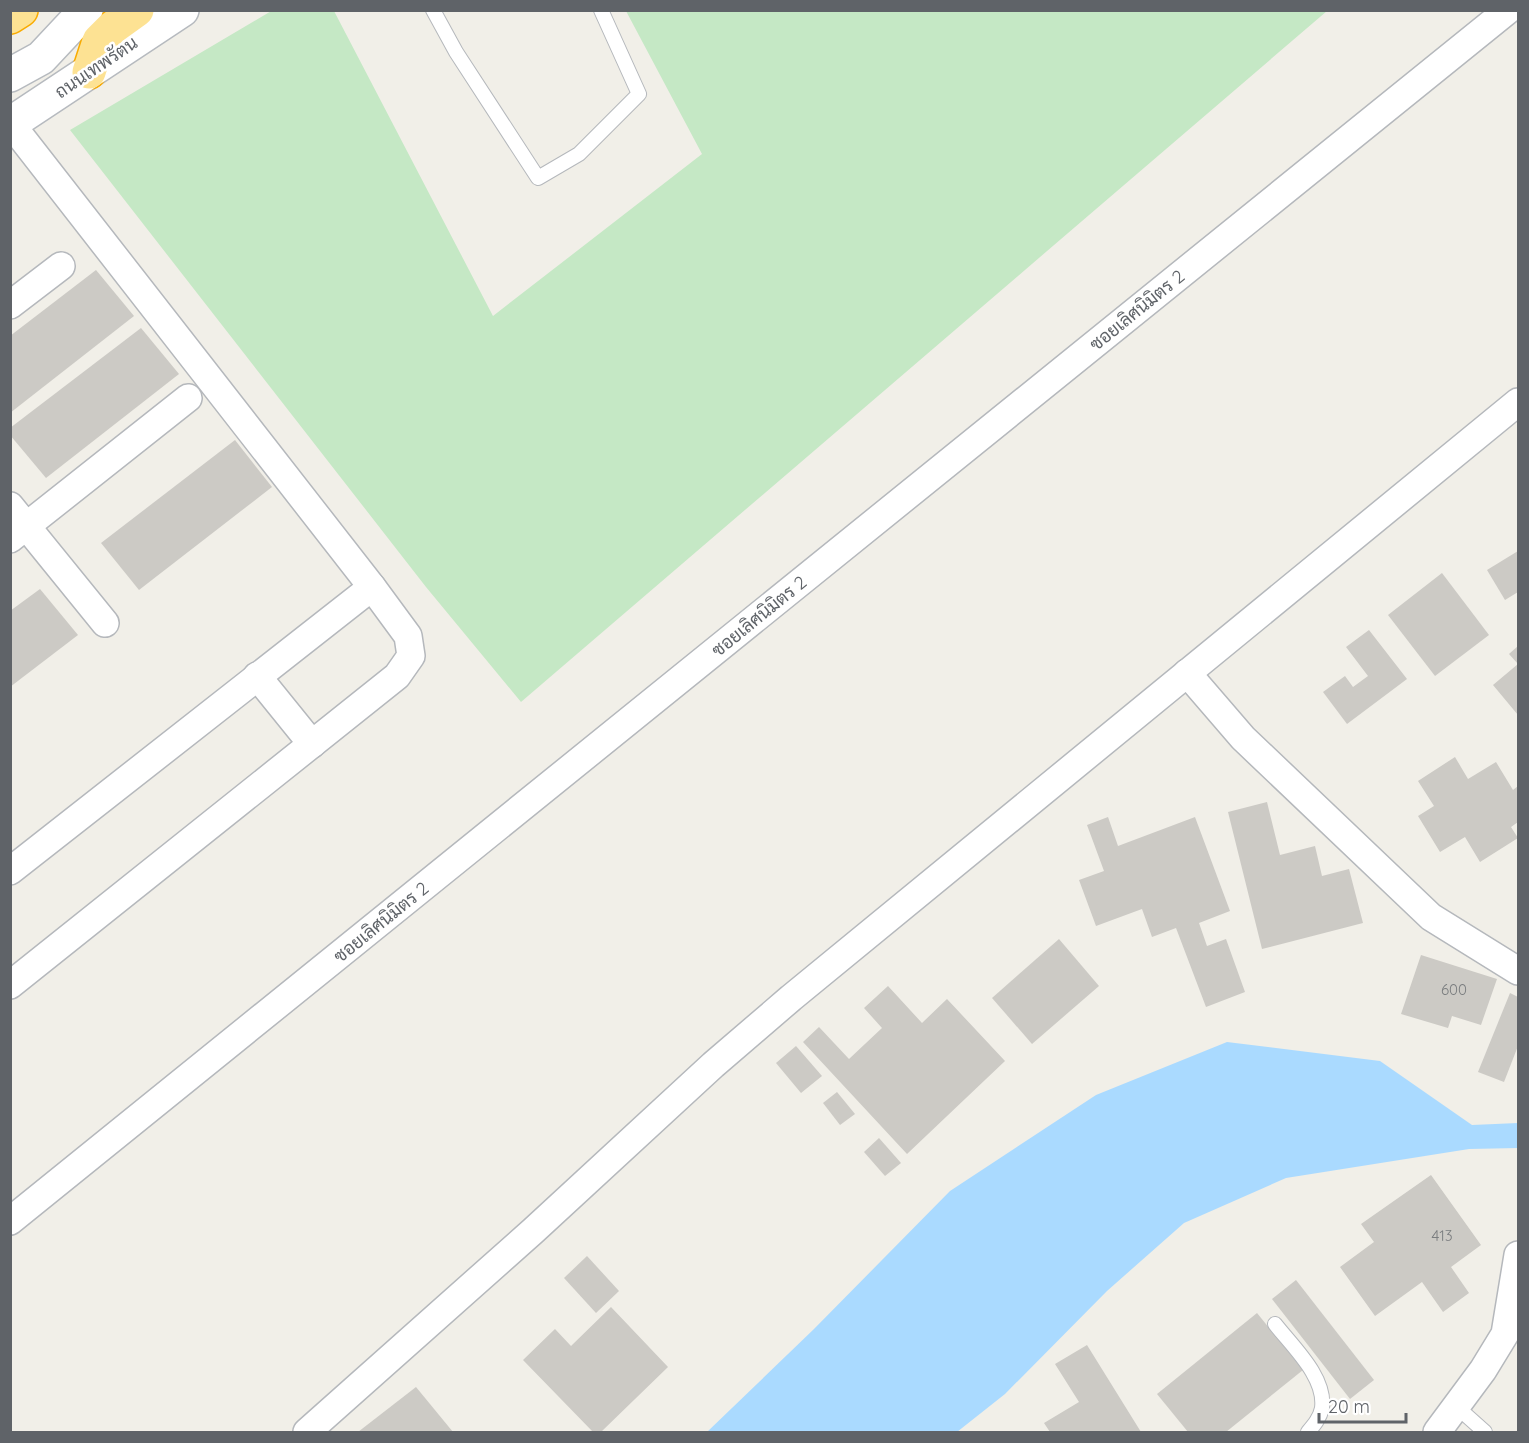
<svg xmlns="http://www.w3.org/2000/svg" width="1529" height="1443" viewBox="0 0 1529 1443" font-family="Quicksand,Sarabun,sans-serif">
<rect width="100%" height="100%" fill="#f1efe8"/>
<path fill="#c5e8c5" d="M 273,10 L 334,11 L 493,316 L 702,154 L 626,11 L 1327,11 L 521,702 L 426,587 L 70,130 Z"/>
<path fill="#aadaff" d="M 1227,1042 L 1380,1061 L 1472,1125 L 1518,1123 L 1518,1148 L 1469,1149 L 1286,1178 L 1184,1223 L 1107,1291 L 1005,1394 L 957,1432 L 707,1432 L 814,1329 L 950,1191 L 1096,1095 Z"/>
<g fill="#cccac5">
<path d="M 96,270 L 134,316 L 10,413 L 10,336 Z"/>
<path d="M 141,328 L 179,374 L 46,478 L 10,435 L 10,428 Z"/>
<path d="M 235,440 L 272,487 L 139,590 L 101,543 Z"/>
<path d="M 1518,551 L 1518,592 L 1505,600 L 1487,570 Z"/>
<path d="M 1442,573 L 1489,635 L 1435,676 L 1388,615 Z"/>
<path d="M 40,589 L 78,635 L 10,687 L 10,611 Z"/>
<path d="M 1369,630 L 1407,679 L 1347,724 L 1323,692 L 1345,676 L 1353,687 L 1368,676 L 1346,647 Z"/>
<path d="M 1518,646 L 1518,715 L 1493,685 L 1518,664 L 1509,654 Z"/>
<path d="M 1455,757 L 1468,779 L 1496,762 L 1513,790 L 1518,786 L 1518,822 L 1511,827 L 1518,838 L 1480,862 L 1465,837 L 1440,852 L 1418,816 L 1434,806 L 1418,781 Z"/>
<path d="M 1267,802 L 1280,855 L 1315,846 L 1322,876 L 1349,869 L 1363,923 L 1262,949 L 1228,812 Z"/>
<path d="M 1108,817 L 1118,846 L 1195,817 L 1230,911 L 1199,923 L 1207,946 L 1226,939 L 1245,992 L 1206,1007 L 1176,928 L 1152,937 L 1142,909 L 1096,926 L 1079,880 L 1104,871 L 1087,825 Z"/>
<path d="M 1059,939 L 1099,986 L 1032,1044 L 992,998 Z"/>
<path d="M 1421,955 L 1497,979 L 1481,1025 L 1452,1016 L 1448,1028 L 1401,1014 Z"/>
<path d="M 888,986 L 922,1023 L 947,999 L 1005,1061 L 907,1154 L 803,1042 L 819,1027 L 849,1059 L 882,1028 L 864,1008 Z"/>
<path d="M 1510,993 L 1518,997 L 1518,1046 L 1504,1082 L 1478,1072 Z"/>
<path d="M 796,1046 L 822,1076 L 801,1093 L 776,1063 Z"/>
<path d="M 837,1092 L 855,1114 L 840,1125 L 823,1103 Z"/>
<path d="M 879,1138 L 901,1163 L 885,1176 L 864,1152 Z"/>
<path d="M 1431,1175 L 1481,1245 L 1451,1267 L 1469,1293 L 1443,1312 L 1422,1282 L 1375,1316 L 1340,1267 L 1374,1242 L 1361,1224 Z"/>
<path d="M 587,1256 L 619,1291 L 596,1313 L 564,1278 Z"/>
<path d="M 1296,1280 L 1374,1380 L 1350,1399 L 1272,1299 Z"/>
<path d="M 611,1307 L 668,1367 L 601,1432 L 593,1432 L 523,1360 L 555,1329 L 571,1346 Z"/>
<path d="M 1257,1313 L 1303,1370 L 1226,1432 L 1188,1432 L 1157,1394 Z"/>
<path d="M 1087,1345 L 1141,1432 L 1050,1432 L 1044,1423 L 1079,1402 L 1055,1364 Z"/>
<path d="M 416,1387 L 453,1432 L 358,1432 Z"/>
</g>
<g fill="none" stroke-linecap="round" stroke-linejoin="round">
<defs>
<g id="lane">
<path d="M 433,10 L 456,52 L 538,178 L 579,154 L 639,94 L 601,10"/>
<path d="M 1275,1324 C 1293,1347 1326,1377 1322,1408 C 1320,1418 1314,1425 1308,1432"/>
<path d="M 1457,1407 L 1485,1432"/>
</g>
<g id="street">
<path d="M 10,305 L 61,266"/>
<path d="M 10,506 L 105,623"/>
<path d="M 10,539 L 188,398"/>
<path d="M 1187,673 L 1243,738 L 1431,917 L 1518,971"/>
<path d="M 257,676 L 312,744"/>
<path d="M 10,871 L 372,587"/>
<path d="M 10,985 L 397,676 L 411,656 L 408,636 L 372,587 L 11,124"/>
<path d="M 10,1221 L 1508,10"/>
<path d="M 307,1432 L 533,1231 L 713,1065 L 791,998 L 1518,402"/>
<path d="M 1437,1432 L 1483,1370 L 1505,1334 L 1518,1255"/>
</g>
<g id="secondary">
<path d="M 10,75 L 41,58 L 86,10"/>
<path d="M 10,124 L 182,10"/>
</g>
<g id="highway">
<path d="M 10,17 L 21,10"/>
<path d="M 89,72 L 99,41 L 112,28 L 137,10"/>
</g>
</defs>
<use href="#lane" stroke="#b5b8bc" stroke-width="16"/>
<use href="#street" stroke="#b5b8bc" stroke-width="30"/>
<use href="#secondary" stroke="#b6babf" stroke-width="36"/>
<use href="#highway" stroke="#f9ab00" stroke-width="36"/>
<use href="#lane" stroke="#fff" stroke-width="14"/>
<use href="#street" stroke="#fff" stroke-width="27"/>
<use href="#secondary" stroke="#fff" stroke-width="33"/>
<use href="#highway" stroke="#fde293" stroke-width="33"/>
</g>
<g text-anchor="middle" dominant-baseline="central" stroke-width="5" stroke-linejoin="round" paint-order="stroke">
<g font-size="15" fill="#7a7d7f">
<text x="1454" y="989">600</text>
<text x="1442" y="1235">413</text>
</g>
<g font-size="18" fill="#5f6368" stroke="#fff">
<text transform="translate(96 67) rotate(-34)">ถนนเทพรัตน</text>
<text transform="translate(1137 310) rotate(-39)">ซอยเลิศนิมิตร 2</text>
<text transform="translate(759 616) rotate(-39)">ซอยเลิศนิมิตร 2</text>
<text transform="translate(381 922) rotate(-39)">ซอยเลิศนิมิตร 2</text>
</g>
</g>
<rect width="1529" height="1443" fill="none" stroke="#5f6368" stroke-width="24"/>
<path d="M1319 1413v9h87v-9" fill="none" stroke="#5f6368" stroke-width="3"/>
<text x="1328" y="1413" font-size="18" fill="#5f6368" stroke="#ffffff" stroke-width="4.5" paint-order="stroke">20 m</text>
</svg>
